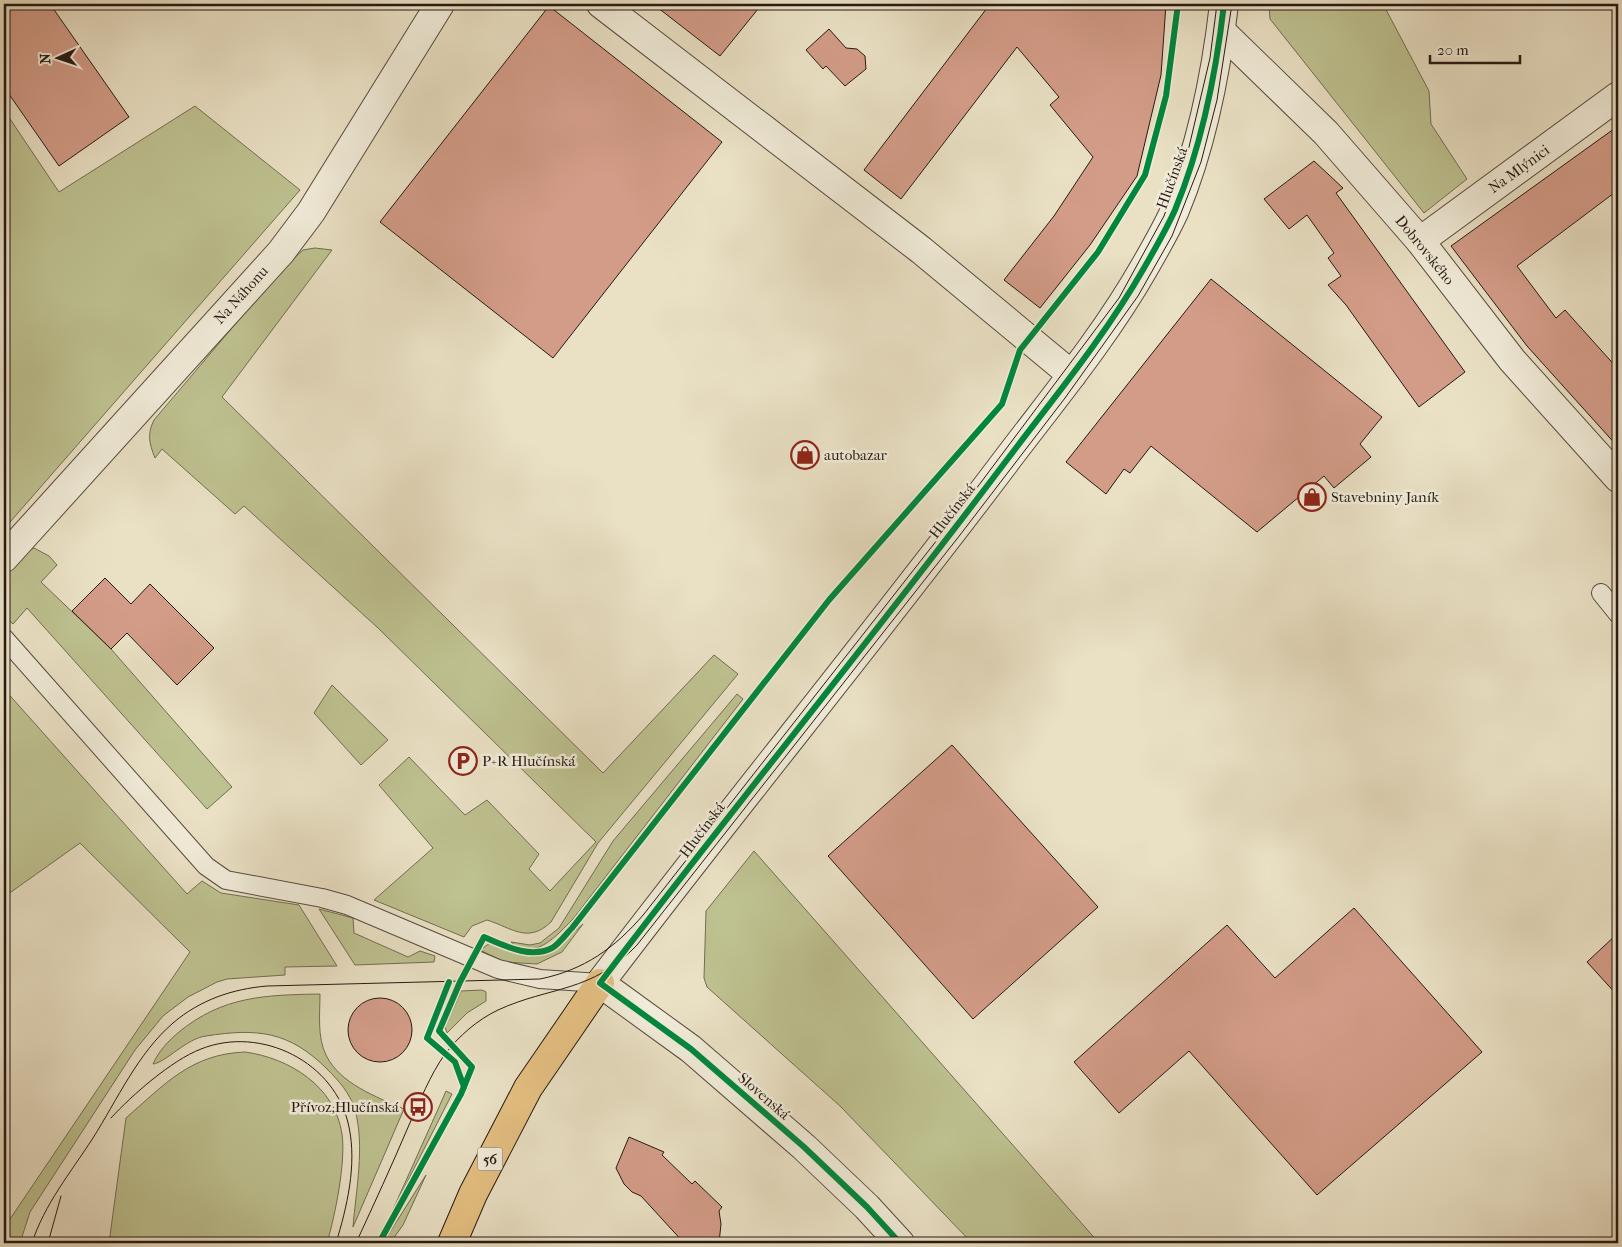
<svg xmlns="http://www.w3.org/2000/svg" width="1622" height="1247" viewBox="0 0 1622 1247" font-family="'IM FELL French Canon',serif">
<rect width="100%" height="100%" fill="#eae1c5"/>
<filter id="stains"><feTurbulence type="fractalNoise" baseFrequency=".004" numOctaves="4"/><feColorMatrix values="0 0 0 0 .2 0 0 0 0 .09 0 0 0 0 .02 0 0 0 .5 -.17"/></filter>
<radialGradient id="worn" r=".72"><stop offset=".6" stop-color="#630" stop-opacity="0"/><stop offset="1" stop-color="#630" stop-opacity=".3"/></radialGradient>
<g fill="#bec190" stroke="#726d52">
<path d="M 1269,4 L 1383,4 L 1429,91 L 1431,124 L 1467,179 L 1424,213 L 1270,19 Z"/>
<path d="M 195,106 L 300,190 L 4,529 L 4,110 L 59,192 Z"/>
<path d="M 315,248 L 332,250 L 222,397 L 603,773 L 714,655 L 738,674 L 598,843 L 551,922 C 528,944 512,928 487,920 L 472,926 L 464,937 L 374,900 L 433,848 L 379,785 L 409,757 L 465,815 L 487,800 L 539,854 L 529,869 L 550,891 L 596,842 L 378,628 L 244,506 L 235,514 L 162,449 L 155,458 C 149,443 147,434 154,420 L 282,269 L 303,250 Z"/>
<path d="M 34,548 L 49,556 L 57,565 L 41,582 L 111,649 L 232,787 L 207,809 L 27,608 L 13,624 L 4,616 L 4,575 L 25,552 Z"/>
<path d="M 332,685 L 388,740 L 361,765 L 314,713 Z"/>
<path d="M 4,689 L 187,894 L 202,881 L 221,893 L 299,905 L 337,966 L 285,967 L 285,975 L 227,979 L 217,982 L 188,997 L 163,1016 L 135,1050 L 30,1212 L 20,1243 L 4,1243 L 4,1228 L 190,952 L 80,843 L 4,897 Z"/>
<path d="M 737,694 L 743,699 L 573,919 C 557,935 535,962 511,942 L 530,945 L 540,943 L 559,928 L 613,841 Z"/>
<path d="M 754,851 L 1099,1243 L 972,1243 L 840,1106 L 707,987 L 704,978 L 706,911 Z"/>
<path d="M 319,909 L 353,918 L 354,933 L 408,957 L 420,951 L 435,956 L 434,962 L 355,965 Z"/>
<path d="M 583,924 L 562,952 L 537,964 L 504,962 L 480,950 L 490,943 C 543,964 542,960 583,924 Z"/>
<path d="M 482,990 L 486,992 L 486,1001 L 467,1013 L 447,1033 L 445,1027 L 461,991 Z"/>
<path d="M 320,994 C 320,1013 317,1037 326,1055 C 340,1084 377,1097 404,1109 L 353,1227 C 356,1190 365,1146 355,1110 C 350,1093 339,1081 327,1069 C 289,1031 257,1028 206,1036 C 187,1038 165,1063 153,1064 C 158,1052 169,1040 179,1032 C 223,996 265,995 320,994 Z"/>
<path d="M 245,1052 C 289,1058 335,1086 342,1134 C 346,1162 335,1216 327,1243 L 109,1243 L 126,1118 C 165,1084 191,1054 245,1052 Z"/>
<path d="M 446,1091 L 452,1094 L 391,1214 L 439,1107 Z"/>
<path d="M 426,1175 L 403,1225 L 390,1243 L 383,1243 Z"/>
</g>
<g fill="#d39c88" stroke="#261914">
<path d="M 4,4 L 50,4 L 129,117 L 59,166 L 4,87 Z"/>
<path d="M 653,4 L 762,4 L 720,56 Z"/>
<path d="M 990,4 L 1166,4 L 1161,75 L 1137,176 L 1090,245 L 1040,308 L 1004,280 L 1054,216 L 1093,157 L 1050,105 L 1059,97 L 1017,47 L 901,199 L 864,170 Z"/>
<path d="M 549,6 L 722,142 L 553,358 L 380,222 Z"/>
<path d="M 829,29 L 846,48 L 857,49 L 865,56 L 866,69 L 845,86 L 826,66 L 823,69 L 806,50 Z"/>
<path d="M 1618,126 L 1618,190 L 1517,266 L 1556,318 L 1565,310 L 1618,369 L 1618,447 L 1527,346 L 1451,246 Z"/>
<path d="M 1314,161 L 1343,188 L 1336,193 L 1465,372 L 1419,407 L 1346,305 L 1328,285 L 1341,276 L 1328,258 L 1334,253 L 1307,215 L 1289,229 L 1264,199 Z"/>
<path d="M 1211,279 L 1382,417 L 1360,444 L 1371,457 L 1334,488 L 1324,476 L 1257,532 L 1151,446 L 1130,473 L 1124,469 L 1106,494 L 1066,462 Z"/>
<path d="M 105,578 L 131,604 L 150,584 L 214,648 L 177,685 L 127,633 L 111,649 L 72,611 Z"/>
<path d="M 952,745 L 1098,907 L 973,1019 L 828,856 Z"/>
<path d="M 1354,908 L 1482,1052 L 1317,1195 L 1189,1051 L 1119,1113 L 1074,1062 L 1227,925 L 1275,978 Z"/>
<path d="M 1618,933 L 1618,996 L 1587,962 Z"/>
<circle cx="380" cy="1030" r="32"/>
<path d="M 629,1137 L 664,1152 L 662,1155 L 692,1184 L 695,1181 L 722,1207 L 719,1211 L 721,1224 L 719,1243 L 684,1243 L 641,1196 L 632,1192 L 624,1184 L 616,1168 Z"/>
</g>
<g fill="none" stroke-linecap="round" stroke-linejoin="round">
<defs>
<g id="service">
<path d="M 1601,593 L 1618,614"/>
<path d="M 4,638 L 206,866 L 226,880 L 322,898 L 347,905 L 498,969 L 540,979 L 600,983"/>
</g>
<g id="minor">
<path d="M 601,4 L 921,250 L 1072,375"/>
<path d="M 1221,31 L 1326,133 L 1420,241 L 1512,360 L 1618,478"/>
<path d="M 1420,241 L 1618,96"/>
<path d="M 4,558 L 281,252 L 311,212 L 440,4"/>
</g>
<path id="tertiary" d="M 900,1243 L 867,1207 L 804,1147 L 691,1049 L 600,983 C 732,809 871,640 1003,465 C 1052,400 1104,338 1144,268 C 1155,249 1166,230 1175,210 C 1202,145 1216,74 1224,4"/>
<path id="primary" d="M 452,1243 L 473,1194 L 528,1088 L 600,983"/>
</defs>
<use href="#service" stroke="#574b40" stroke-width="20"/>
<use href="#minor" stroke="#574b40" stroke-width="30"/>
<use href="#tertiary" stroke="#574b40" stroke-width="30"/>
<use href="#primary" stroke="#261914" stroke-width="30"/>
<use href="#service" stroke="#f1ecd9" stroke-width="18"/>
<use href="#minor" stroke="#f1ecd9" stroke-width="28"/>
<use href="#tertiary" stroke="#f1ecd9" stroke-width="28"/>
<use href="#primary" stroke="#e5c082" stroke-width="28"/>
<g stroke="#261914" stroke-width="1">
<path d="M 111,1118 C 132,1095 172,1060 201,1049 C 261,1025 336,1062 349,1127 C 357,1165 347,1207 336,1243"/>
<path d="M 32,1243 C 44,1205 71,1172 93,1138 C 117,1100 138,1053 173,1023 C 200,1000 232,989 267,986 L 540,979 C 584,970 615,948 644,914 L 955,517 L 1119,298 L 1164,216 L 1189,147 L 1210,58 L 1217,4"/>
<path d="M 48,1243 L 61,1196"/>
<path d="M 356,1243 C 374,1204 392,1165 409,1125 C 420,1101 430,1075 445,1054 C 459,1036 477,1020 498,1010 C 550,986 592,993 637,945 L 960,535 L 1065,398 L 1138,296 L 1172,236 L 1201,162 L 1217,100 L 1232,4"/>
</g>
<defs>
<g id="cycleway">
<path d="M 449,982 L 427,1038 L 455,1062 L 464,1087"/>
<path d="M 379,1243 L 461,1094 L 472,1067 L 439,1031 L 460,982 L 484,937 C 505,946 530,959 552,948 C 559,944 566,934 572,928 L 829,600 L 1002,404 L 1020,350 L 1098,252 L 1145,175 L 1166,96 L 1178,4"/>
<path d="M 900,1243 L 867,1207 L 804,1147 L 691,1049 L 600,983 C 732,809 871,640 1003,465 C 1052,400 1104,338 1144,268 C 1155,249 1166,230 1175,210 C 1202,145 1216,74 1224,4"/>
</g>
</defs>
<use href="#cycleway" stroke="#f1ecd9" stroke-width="9"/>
<use href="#cycleway" stroke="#00873e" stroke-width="6"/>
</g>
<defs>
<symbol id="shop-ring" viewBox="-11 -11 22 22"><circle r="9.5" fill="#f1ecd9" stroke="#8f2418" stroke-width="1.5"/><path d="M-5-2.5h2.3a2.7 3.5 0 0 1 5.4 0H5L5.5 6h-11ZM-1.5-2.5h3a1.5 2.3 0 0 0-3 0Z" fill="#8f2418"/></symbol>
<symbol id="parking-ring" viewBox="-11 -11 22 22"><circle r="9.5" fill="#f1ecd9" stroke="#8f2418" stroke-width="1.5"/><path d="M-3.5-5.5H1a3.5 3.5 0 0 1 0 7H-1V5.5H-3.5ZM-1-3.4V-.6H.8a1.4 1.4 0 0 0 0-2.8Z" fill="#8f2418"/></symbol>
<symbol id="bus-ring" viewBox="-11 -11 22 22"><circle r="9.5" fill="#f1ecd9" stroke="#8f2418" stroke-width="1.5"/><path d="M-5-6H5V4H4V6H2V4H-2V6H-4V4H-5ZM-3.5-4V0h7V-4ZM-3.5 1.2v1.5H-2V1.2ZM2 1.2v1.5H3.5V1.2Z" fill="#8f2418"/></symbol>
</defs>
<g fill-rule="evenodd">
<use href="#shop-ring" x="789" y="439" width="32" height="32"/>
<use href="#shop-ring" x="1296" y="481" width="32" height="32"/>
<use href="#parking-ring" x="447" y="745" width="32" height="32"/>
<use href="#bus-ring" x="402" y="1091" width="32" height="32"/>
</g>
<g text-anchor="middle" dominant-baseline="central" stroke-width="5" stroke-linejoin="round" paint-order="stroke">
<rect fill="#f1ecd9" stroke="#63584f" stroke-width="1" x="477.5" y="1147.5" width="25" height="23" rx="4"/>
<g font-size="14" font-weight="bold" fill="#261914">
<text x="490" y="1159">56</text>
</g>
<g font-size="15" fill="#261914" stroke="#f1ecd9">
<text transform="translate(1519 169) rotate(-36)">Na Mlýnici</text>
<text transform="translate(1172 178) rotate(-70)">Hlučínská</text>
<text transform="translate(1425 250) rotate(51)">Dobrovského</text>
<text transform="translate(241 295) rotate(-48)">Na Náhonu</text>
<text transform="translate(952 511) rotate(-52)">Hlučínská</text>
<text transform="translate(702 830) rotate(-53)">Hlučínská</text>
<text transform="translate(764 1096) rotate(41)">Slovenská</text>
</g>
<g font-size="15" fill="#261914" stroke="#f1ecd9" text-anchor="start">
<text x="824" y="455">autobazar</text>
<text x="1331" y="497">Stavebniny Janík</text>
<text x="482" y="761">P+R Hlučínská</text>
<text x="399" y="1107" text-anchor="end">Přívoz,Hlučínská</text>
</g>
</g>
<rect width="1622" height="1247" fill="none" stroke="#eae1c5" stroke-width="20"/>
<rect x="5" y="5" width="1612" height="1237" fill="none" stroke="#261914" stroke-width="2.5"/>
<rect x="10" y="10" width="1602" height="1227" fill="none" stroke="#261914"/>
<g transform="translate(58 58) rotate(267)" stroke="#f1ecd9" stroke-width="4" paint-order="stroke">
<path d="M0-4L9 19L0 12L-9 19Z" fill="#261914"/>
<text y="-8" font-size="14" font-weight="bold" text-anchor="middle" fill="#261914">N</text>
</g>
<path d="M1430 55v8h90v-8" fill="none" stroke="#261914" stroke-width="2.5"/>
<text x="1437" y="55" font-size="15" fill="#261914" stroke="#f1ecd9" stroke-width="4" paint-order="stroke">20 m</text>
<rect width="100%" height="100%" filter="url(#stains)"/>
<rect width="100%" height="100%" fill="url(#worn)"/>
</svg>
